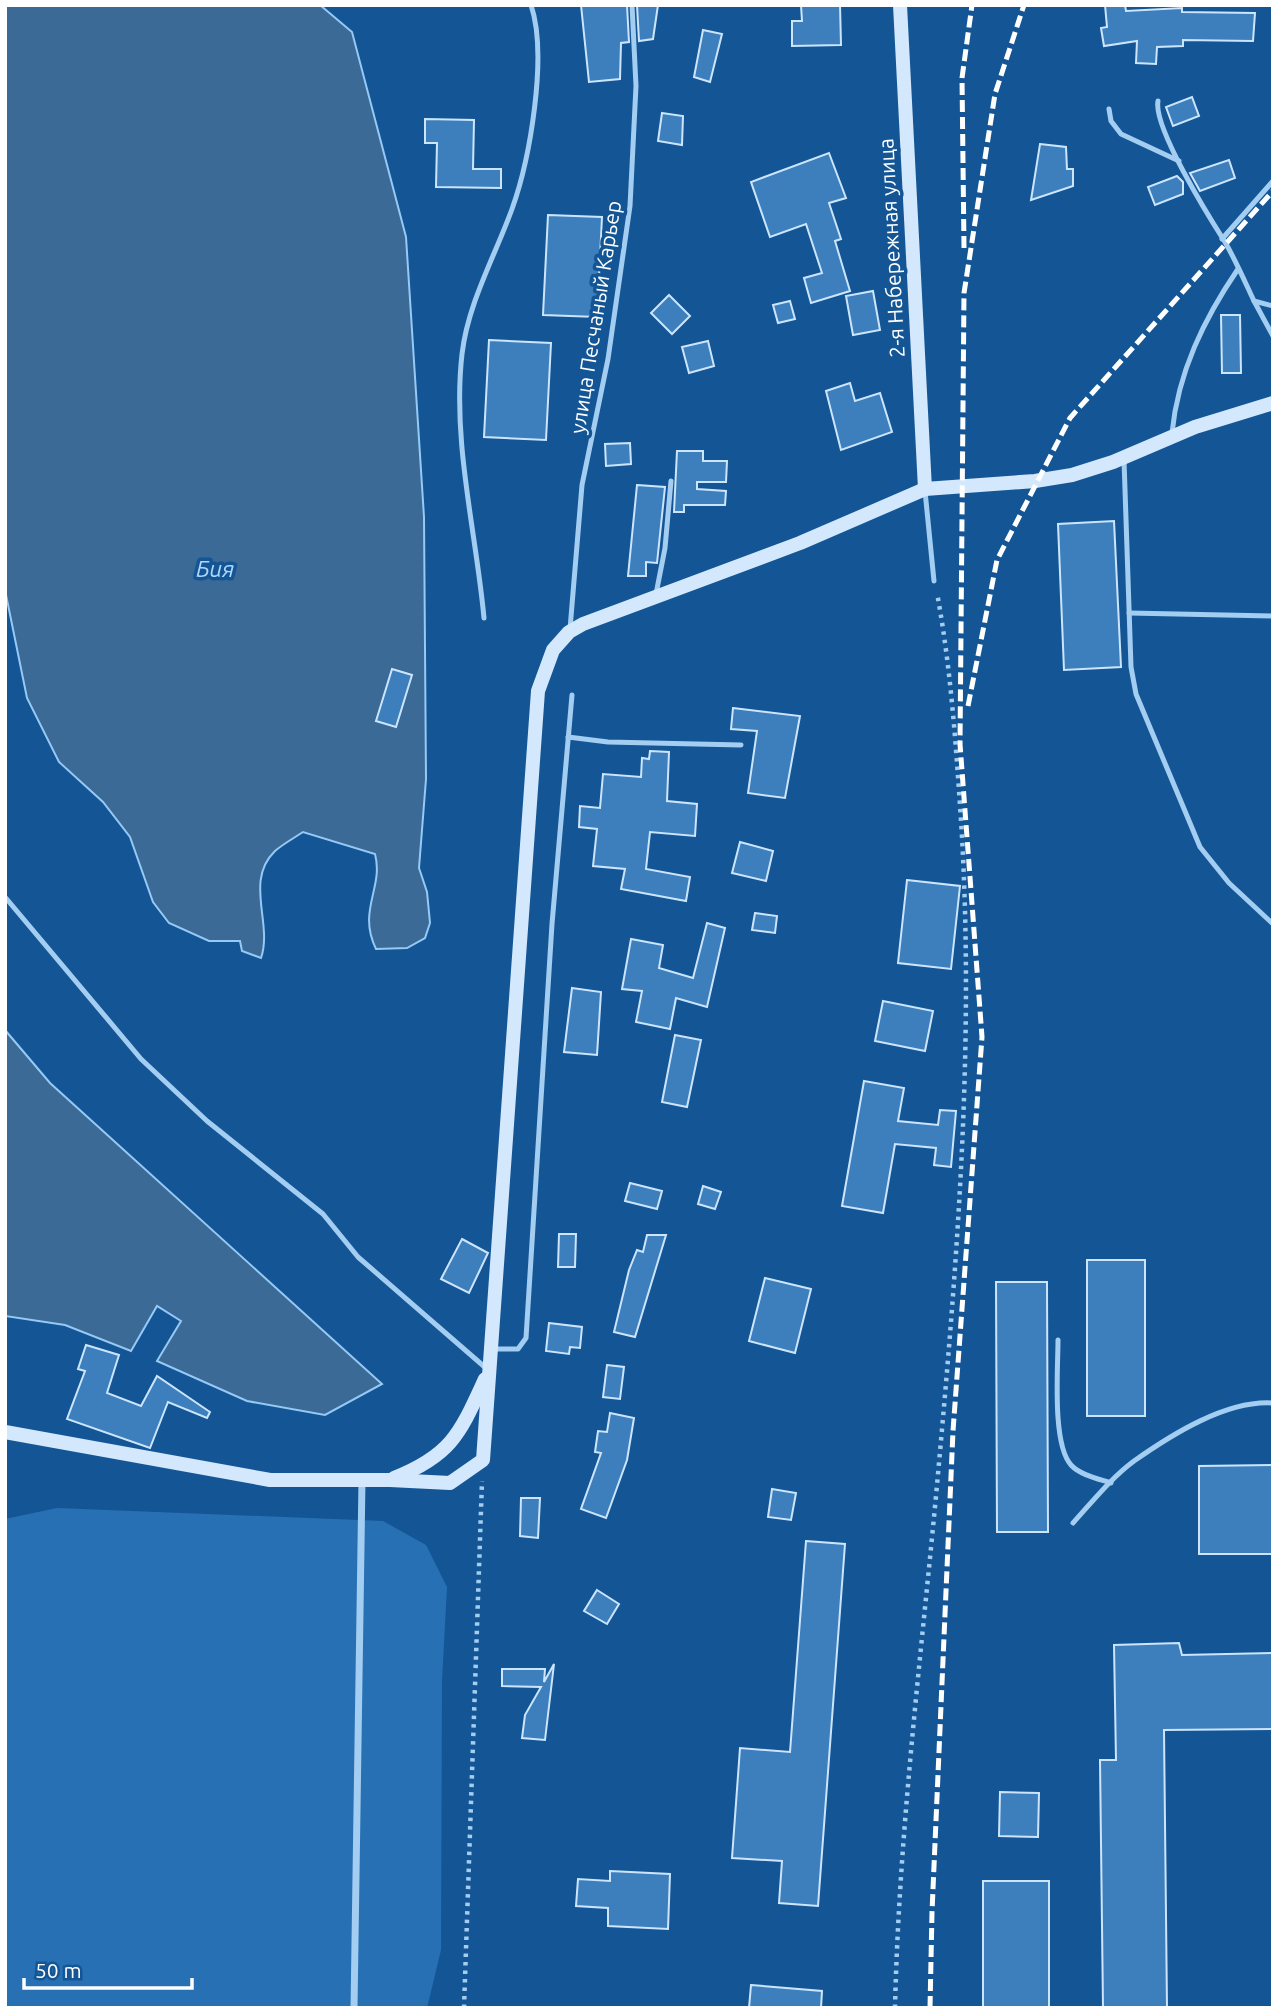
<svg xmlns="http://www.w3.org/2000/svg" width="1278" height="2013" viewBox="0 0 1278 2013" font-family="Ubuntu,sans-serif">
<rect width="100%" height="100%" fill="#145695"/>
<path fill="#2770b3" d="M 57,1508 L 383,1521 L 426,1545 L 447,1587 L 442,1681 L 441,1950 L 427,2008 L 5,2008 L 5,1519 Z"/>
<g fill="#3b6a97" stroke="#96c9f5" stroke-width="2">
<path d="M 5,5 L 320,5 L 352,32 L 406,237 L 424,517 L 426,779 L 419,868 L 427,892 L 430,923 L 425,938 L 407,948 L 376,949 C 357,910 384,888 375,854 L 303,832 C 294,838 283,844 275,851 C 244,881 273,923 261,958 L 242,951 L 240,941 L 209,941 L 169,923 L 153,902 L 130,837 L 103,802 L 59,762 L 27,698 L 5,590 Z"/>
<path d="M 5,1030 L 50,1083 L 382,1384 L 325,1415 L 247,1401 L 157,1361 L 181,1321 L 157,1306 L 131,1351 L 65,1325 L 5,1316 Z"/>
</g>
<g fill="#3d7fbc" stroke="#cce5fc" stroke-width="2">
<path d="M 581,5 L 627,5 L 629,42 L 621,43 L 620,79 L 589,82 Z"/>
<path d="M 637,5 L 658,5 L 653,39 L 639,41 Z"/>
<path d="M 801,5 L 840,5 L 841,45 L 792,46 L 792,21 L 802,21 Z"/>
<path d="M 1105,5 L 1125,5 L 1126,11 L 1182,8 L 1182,12 L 1255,13 L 1253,41 L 1183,40 L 1183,46 L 1157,47 L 1156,64 L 1136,63 L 1137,41 L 1104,46 L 1101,28 L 1107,27 Z"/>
<path d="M 703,30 L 722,34 L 710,82 L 694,77 Z"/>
<path d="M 1192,97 L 1199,116 L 1173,126 L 1166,107 Z"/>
<path d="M 662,113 L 683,116 L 682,145 L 658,141 Z"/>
<path d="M 425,119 L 474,120 L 473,169 L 501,169 L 501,188 L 436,187 L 437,143 L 425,143 Z"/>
<path d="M 1040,144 L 1066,147 L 1067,169 L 1073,169 L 1073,186 L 1031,200 Z"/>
<path d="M 829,153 L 846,198 L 829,203 L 841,239 L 835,241 L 850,291 L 811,303 L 804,278 L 822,273 L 806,224 L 770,237 L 751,182 Z"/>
<path d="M 1229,160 L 1235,178 L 1200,191 L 1190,173 Z"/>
<path d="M 1177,176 L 1183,182 L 1183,194 L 1155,205 L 1148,187 Z"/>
<path d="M 548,215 L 602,217 L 597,317 L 543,315 Z"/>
<path d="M 873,291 L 880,330 L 853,335 L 846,296 Z"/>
<path d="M 669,295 L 690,316 L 672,334 L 651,313 Z"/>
<path d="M 790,301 L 795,319 L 778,323 L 773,305 Z"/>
<path d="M 1221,315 L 1240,315 L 1241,373 L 1222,373 Z"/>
<path d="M 489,340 L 551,343 L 546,440 L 484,437 Z"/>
<path d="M 708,341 L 714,366 L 689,373 L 682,347 Z"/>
<path d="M 850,383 L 855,401 L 880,393 L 892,432 L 841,450 L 826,391 Z"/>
<path d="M 630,443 L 631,464 L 606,466 L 605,444 Z"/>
<path d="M 677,451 L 703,451 L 703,461 L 727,461 L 726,482 L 697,482 L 697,489 L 726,491 L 725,505 L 684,505 L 684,512 L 674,512 Z"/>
<path d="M 637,485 L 665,487 L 657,563 L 646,562 L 646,576 L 628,576 Z"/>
<path d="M 1114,521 L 1121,667 L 1064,670 L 1058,524 Z"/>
<path d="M 392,669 L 412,675 L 396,727 L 376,721 Z"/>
<path d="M 733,708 L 800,716 L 785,798 L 748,793 L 757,731 L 731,729 Z"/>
<path d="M 650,751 L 669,752 L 667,801 L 697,804 L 695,836 L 650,832 L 646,869 L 690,877 L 686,901 L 621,889 L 625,869 L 593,866 L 597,829 L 579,827 L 580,806 L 600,808 L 603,774 L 641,777 L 642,758 L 649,759 Z"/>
<path d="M 740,842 L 773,851 L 766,881 L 732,873 Z"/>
<path d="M 907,880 L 960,886 L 951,969 L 898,963 Z"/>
<path d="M 755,913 L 777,916 L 775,933 L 752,930 Z"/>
<path d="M 707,923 L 725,928 L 707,1007 L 676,998 L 670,1029 L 636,1022 L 642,991 L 622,989 L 631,939 L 663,945 L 659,968 L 693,978 Z"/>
<path d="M 572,988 L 601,992 L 597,1055 L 564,1052 Z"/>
<path d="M 883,1001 L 933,1011 L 925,1051 L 875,1041 Z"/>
<path d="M 675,1035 L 701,1040 L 687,1107 L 662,1102 Z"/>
<path d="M 864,1081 L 904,1088 L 898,1121 L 938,1125 L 940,1110 L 956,1111 L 951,1167 L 934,1165 L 936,1148 L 895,1144 L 883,1213 L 842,1206 Z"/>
<path d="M 630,1183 L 662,1191 L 657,1209 L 625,1201 Z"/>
<path d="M 703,1186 L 721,1192 L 715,1209 L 698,1204 Z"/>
<path d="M 559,1234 L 576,1234 L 575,1267 L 558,1267 Z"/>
<path d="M 647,1235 L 666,1235 L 635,1337 L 614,1332 L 629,1270 L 637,1250 L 643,1252 Z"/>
<path d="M 462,1239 L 488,1253 L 469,1293 L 441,1279 Z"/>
<rect x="1087" y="1260" width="58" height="156"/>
<path d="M 765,1278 L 811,1289 L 795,1353 L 749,1341 Z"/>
<path d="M 996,1282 L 1047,1282 L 1048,1532 L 997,1532 Z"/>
<path d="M 549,1323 L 582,1327 L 580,1348 L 570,1347 L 569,1354 L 546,1351 Z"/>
<path d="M 86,1345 L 119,1355 L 107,1393 L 141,1406 L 157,1376 L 210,1412 L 207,1418 L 168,1402 L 150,1448 L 67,1419 L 85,1371 L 78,1369 Z"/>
<path d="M 607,1365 L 624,1367 L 620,1399 L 603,1397 Z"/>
<path d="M 610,1413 L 634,1418 L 627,1460 L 606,1518 L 581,1509 L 601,1453 L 595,1452 L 598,1431 L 607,1432 Z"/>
<path d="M 1273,1465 L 1273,1554 L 1199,1554 L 1199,1466 Z"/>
<path d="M 772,1489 L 796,1493 L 791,1520 L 768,1517 Z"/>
<path d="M 521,1498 L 540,1498 L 538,1538 L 520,1536 Z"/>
<path d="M 806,1541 L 845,1544 L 818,1906 L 779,1903 L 782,1861 L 732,1858 L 740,1748 L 790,1752 Z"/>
<path d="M 597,1590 L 619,1604 L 607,1624 L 584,1611 Z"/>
<path d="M 1179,1643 L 1182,1655 L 1273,1653 L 1273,1729 L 1164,1730 L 1167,2008 L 1103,2008 L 1100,1760 L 1116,1760 L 1114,1645 Z"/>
<path d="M 554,1664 L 545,1740 L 522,1738 L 525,1715 L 541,1687 L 502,1686 L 502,1669 L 545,1669 L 544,1682 Z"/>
<path d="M 1000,1792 L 1039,1793 L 1038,1837 L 999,1836 Z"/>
<path d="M 610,1871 L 670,1874 L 668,1929 L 608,1926 L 608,1908 L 576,1906 L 578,1879 L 610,1881 Z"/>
<rect x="983" y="1881" width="66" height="127"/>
<path d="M 751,1985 L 822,1991 L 821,2008 L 749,2008 Z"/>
</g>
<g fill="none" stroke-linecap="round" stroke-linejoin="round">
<g stroke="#a4cdf2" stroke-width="4.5" stroke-dasharray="3.5 5" stroke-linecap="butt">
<path d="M 464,2008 L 482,1481"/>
<path d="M 895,2008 C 899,1836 920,1666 936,1496 C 957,1266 976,1036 960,805 C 955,733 950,663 937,593"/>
</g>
<g stroke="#a4cdf2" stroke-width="5">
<path d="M 1158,101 C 1153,127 1209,217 1225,242 C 1236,261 1245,282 1254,301 L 1273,306"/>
<path d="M 1109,109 L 1111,121 L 1121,134 L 1179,161"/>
<path d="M 1222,239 L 1273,181"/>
<path d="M 1254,301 L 1273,336"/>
<path d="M 1172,433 C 1178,372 1204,319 1238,269"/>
<path d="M 1124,460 L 1131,667 L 1136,694 L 1200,847 L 1229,883 L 1273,924"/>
<path d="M 925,491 L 934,581"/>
<path d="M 656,594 L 665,548 L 671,481"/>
<path d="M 1129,613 L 1273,616"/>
<path d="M 484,618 C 476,531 452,442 462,354 C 468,303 495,256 512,209 C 530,159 548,55 531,5"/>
<path d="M 570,629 L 582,485 L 608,359 L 630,206 L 636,86 L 632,5"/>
<path d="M 568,737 L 608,742 L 741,745"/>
<path d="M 5,897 L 141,1059 L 207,1121 L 323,1214 L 358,1257 L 487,1369"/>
<path d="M 1058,1340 C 1058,1369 1052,1444 1071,1465 C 1080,1475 1099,1479 1111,1483"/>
<path d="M 494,1349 L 518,1349 L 526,1338 L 552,924 L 572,695"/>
<path d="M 1073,1523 C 1092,1502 1111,1478 1134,1461 C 1171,1435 1226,1400 1273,1403"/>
</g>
<path stroke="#a4cdf2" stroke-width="7" d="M 354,2008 L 362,1480"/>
<g stroke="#d3e8fc" stroke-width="14">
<path d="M 900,5 L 925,489"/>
<path d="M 5,1432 L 270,1480 L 390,1480 L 450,1483 L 483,1460 L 538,691 L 553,650 L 569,632 L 583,624 L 800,543 L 925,489 L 1035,481 L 1072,475 L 1113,462 L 1195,427 L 1273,403"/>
<path d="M 394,1478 C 452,1455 460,1433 485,1379"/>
</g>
<g stroke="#fff" stroke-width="5" stroke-dasharray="12 5" stroke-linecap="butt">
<path d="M 964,248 L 962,78 L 972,5"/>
<path d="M 968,706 L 997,560 L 1070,418 L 1273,191"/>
<path d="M 930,2008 L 932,1912 L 953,1431 L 982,1037 L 960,744 L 964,293 L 995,94 L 1024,5"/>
</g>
</g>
<g text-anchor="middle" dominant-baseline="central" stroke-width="7" stroke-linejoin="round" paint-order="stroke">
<g font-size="21" fill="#fff" stroke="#145695">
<text transform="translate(891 248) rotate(-93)">2-я Набережная улица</text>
<text transform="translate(595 317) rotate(-81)">улица Песчаный Карьер</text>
</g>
<g font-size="23" font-style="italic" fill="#b0d7f9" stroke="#145695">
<text x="215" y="568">Бия</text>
</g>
</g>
<rect width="1278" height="2013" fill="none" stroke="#ffffff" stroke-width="14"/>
<path d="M24 1978v10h168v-10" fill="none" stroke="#ffffff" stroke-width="3.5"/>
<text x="35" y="1978" font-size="21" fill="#ffffff" stroke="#145695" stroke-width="5" paint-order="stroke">50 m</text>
</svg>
